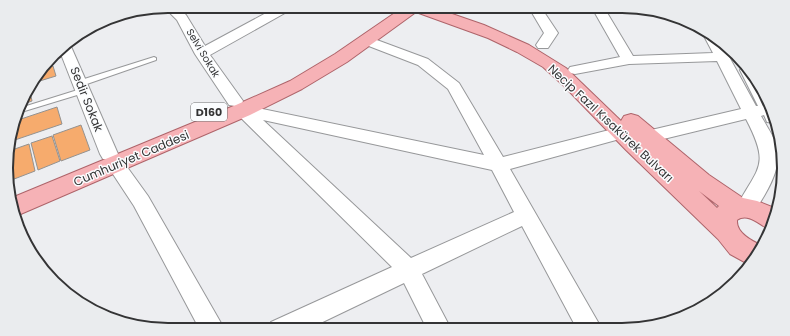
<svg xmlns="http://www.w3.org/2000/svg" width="790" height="336" viewBox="0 0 790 336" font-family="Poppins,sans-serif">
<rect width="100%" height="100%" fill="#edeef1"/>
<g fill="#f6ab6d" stroke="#949290">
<path d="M 59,49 L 63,57 L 49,61 Z"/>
<path d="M 53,66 L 56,76 L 30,84 L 42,69 Z"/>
<path d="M 29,86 L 32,101 L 21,105 L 28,87 Z"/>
<path d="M 57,107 L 62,124 L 9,142 L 9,137 L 15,121 Z"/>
<path d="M 81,125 L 90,150 L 61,161 L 53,135 Z"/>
<path d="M 52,136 L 60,161 L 38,170 L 31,143 Z"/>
<path d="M 29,144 L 35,171 L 9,181 L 9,151 Z"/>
</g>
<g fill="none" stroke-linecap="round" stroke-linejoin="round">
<defs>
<g id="service">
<path d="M 154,57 L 156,58 L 156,60 L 84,85 L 78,85 L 77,83 L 78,81 Z"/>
<path d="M 84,88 L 88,90 L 87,92 L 18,113 L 20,108 Z"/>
</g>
<g id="minor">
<path d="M 177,6 L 186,15 L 205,46 L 279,6 L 294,6 L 292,9 L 210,55 L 243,101 L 241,105 L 235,106 L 229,105 L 195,54 L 177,20 L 164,7 Z"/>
<path d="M 528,6 L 540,6 L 558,33 L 548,48 L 538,48 L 536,45 L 544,33 Z"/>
<path d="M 591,6 L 603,6 L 633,56 L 713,53 L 704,36 L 706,33 L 721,42 L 756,106 L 758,106 L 740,70 L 744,66 L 767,97 L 774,123 L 767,122 L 764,115 L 761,116 C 767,127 777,141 778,153 C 779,175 764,196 753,214 L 746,216 L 739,214 L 736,208 C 758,166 771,167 746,119 L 647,143 L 641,141 L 639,137 L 641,133 L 647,131 L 741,109 L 717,61 L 629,64 L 575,74 L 570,73 L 568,70 L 570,67 L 620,57 Z"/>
<path d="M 366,36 L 428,59 L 459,83 L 503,157 L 621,127 L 627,129 L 629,133 L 627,137 L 510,169 L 602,329 L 577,329 L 522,226 L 422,274 L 451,329 L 427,329 L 404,283 L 306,330 L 267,330 L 271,322 L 392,267 L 237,114 L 235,110 L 237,106 L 243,105 L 484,155 L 448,89 L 418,65 L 361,43 L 359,40 L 361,37 ZM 263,120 L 492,170 L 514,212 L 411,258 Z"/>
<path d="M 69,42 L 118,154 L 115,159 L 109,160 L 103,159 L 100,154 L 59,49 Z"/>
<path d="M 116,158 L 122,160 L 148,196 L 225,330 L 200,330 L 134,206 L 107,165 L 110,160 Z"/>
</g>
<path id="primary" d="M 405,6 L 429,6 L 484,25 L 529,45 L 566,68 L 621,121 L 624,116 L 631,114 L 638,116 L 709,175 L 743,198 L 757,201 L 777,209 L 775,220 L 771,230 C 760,226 749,212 737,220 C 736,233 752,241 763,246 L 757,258 L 750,265 L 730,254 L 718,239 L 626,150 L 564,86 L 543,67 L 517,52 L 488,38 L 416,12 L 347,62 L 302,89 L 250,115 L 16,216 L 9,199 L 236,105 L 290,81 L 335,54 ZM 699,191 L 719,206 L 717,208 Z"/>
</defs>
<use href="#service" stroke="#97989a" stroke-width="2"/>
<use href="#minor" stroke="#97989a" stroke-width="2"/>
<use href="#primary" stroke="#ae646a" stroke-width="2"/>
<use href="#service" fill="#fff" fill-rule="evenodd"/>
<use href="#minor" fill="#fff" fill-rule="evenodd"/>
<use href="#primary" fill="#f6b2b6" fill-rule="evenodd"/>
</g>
<g text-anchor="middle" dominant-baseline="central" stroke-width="3" stroke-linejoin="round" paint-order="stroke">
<g font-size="10" fill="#343435" stroke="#fafcfe">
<text transform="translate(203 53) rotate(59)">Selvi Sokak</text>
</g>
<rect fill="#fafcfe" stroke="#6f7071" stroke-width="1" x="191" y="103" width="36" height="18" rx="3"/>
<g font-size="11" font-weight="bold" fill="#343435">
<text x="209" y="112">D160</text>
</g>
<g font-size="12" fill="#343435" stroke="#fafcfe">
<text transform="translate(87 99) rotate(68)">Sedir Sokak</text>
<text transform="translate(611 123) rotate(43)">Necip Fazıl Kısakürek Bulvarı</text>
<text transform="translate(131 158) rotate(-23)">Cumhuriyet Caddesi</text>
</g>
</g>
<path d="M0 0H790V336H0ZM168 13H622A155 155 0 0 1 777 168V168A155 155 0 0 1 622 323H168A155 155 0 0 1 13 168V168A155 155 0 0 1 168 13Z" fill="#eaecee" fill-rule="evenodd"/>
<path fill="none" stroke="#343435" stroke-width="2" d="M168 13H622A155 155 0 0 1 777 168V168A155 155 0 0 1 622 323H168A155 155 0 0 1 13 168V168A155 155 0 0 1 168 13Z"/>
</svg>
